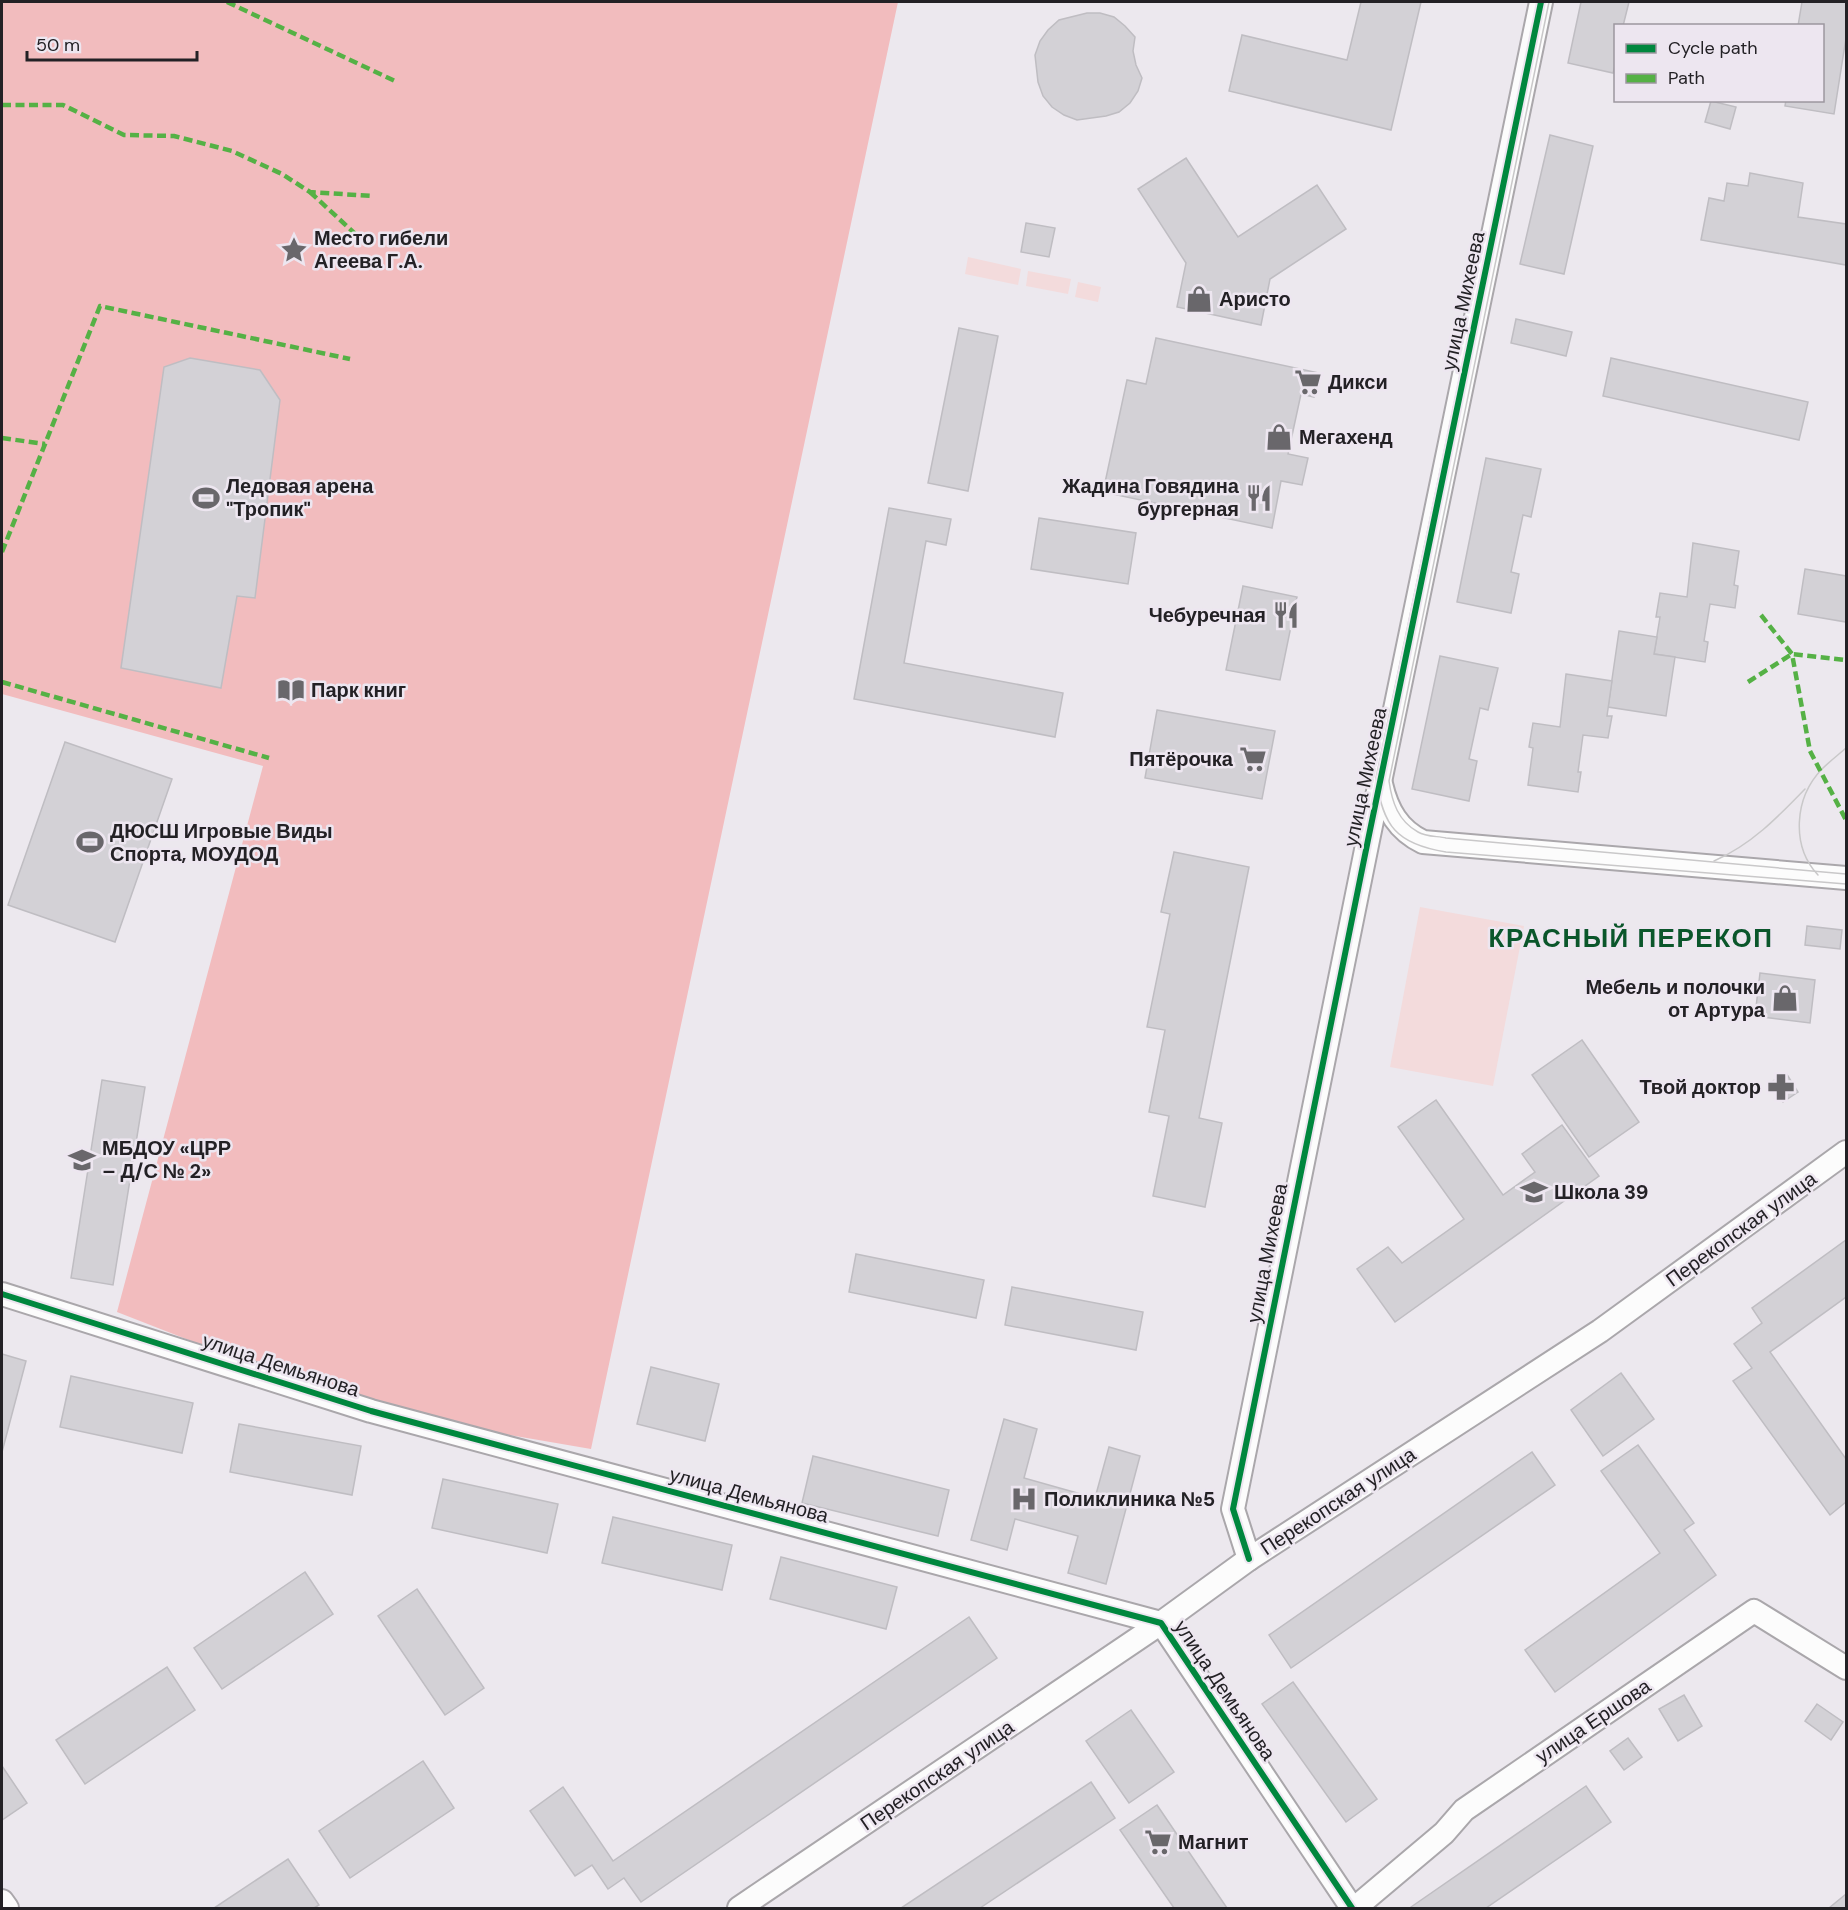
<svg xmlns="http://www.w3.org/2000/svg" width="1848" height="1910" viewBox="0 0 1848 1910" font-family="'DM Sans',sans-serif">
<rect width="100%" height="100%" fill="#ece8ee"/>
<g fill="#f3dbdc">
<path d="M 968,257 L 1021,269 L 1018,285 L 965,274 Z"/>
<path d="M 1028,271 L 1071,279 L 1068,294 L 1026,286 Z"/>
<path d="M 1078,282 L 1101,287 L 1098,302 L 1075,297 Z"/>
<path d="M 1420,907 L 1524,926 L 1493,1086 L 1390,1067 Z"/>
</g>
<path fill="#f2bcbe" d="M 2,2 L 898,2 L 591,1449 L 371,1411 L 117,1312 L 263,766 L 2,694 Z"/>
<g fill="#d3d1d6" stroke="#bfbdc2" stroke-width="1.5">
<path d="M 1361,2 L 1421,2 L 1391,130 L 1229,91 L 1242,35 L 1347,60 Z"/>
<path d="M 1581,2 L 1629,2 L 1623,26 L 1616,26 L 1616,62 L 1613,73 L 1568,63 Z"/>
<path d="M 1802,2 L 1846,2 L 1846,38 L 1834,114 L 1785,106 L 1786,100 L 1822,100 L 1822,26 L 1798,26 Z"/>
<path d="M 1087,13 L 1100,13 L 1114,17 L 1125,26 L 1135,37 L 1133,51 L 1136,65 L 1142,78 L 1138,91 L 1130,103 L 1119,112 L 1106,116 L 1077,120 L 1064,115 L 1052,107 L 1043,96 L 1038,82 L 1035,55 L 1040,41 L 1048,30 L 1059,20 Z"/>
<path d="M 1711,101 L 1736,107 L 1730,129 L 1705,122 Z"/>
<path d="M 1550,135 L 1593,146 L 1564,274 L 1520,264 Z"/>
<path d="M 1186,158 L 1238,237 L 1317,185 L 1346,229 L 1270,279 L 1261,325 L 1177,307 L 1186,263 L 1138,189 Z"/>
<path d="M 1750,173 L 1803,183 L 1798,217 L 1846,224 L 1846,265 L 1701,240 L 1709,198 L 1724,201 L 1727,183 L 1748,186 Z"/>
<path d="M 1026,223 L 1055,228 L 1049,257 L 1021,252 Z"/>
<path d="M 1516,319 L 1572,332 L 1566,356 L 1511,343 Z"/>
<path d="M 959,328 L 998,336 L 968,491 L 928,483 Z"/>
<path d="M 1156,338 L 1319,373 L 1314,397 L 1301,394 L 1288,454 L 1308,458 L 1302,485 L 1281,481 L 1272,528 L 1103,492 L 1127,380 L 1146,384 Z"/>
<path d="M 190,358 L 260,370 L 280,400 L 255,598 L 237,596 L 221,688 L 121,668 L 164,367 Z"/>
<path d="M 1611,358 L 1808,402 L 1799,440 L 1603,396 Z"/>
<path d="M 1486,458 L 1541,469 L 1531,517 L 1523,515 L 1511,572 L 1519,574 L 1511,613 L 1457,602 Z"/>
<path d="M 889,508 L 951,519 L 946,545 L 926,541 L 904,663 L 1063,693 L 1055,737 L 854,699 Z"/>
<path d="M 1039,518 L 1136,533 L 1128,584 L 1031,569 Z"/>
<path d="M 1693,543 L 1739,551 L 1734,585 L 1738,586 L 1735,608 L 1710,604 L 1704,641 L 1708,642 L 1705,662 L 1654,654 L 1660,617 L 1656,617 L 1660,593 L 1687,597 Z"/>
<path d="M 1805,569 L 1846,576 L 1846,622 L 1798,614 Z"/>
<path d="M 1243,586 L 1297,597 L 1280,680 L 1226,670 Z"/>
<path d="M 1619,631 L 1657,637 L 1654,654 L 1675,657 L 1666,716 L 1608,707 Z"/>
<path d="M 1440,656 L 1498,668 L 1488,710 L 1480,708 L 1469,759 L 1477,761 L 1469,801 L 1412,789 Z"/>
<path d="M 1566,674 L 1612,681 L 1607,716 L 1612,716 L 1608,738 L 1583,735 L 1578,772 L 1581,772 L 1578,792 L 1528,785 L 1533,748 L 1529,747 L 1533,723 L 1560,727 Z"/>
<path d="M 1157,710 L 1275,731 L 1262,799 L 1145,778 Z"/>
<path d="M 65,742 L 172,779 L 115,942 L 8,905 Z"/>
<path d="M 1174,852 L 1249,867 L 1199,1118 L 1222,1123 L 1205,1207 L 1153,1196 L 1169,1116 L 1149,1112 L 1165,1030 L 1147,1027 L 1170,914 L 1161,912 Z"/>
<path d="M 1807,926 L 1842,930 L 1840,949 L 1805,945 Z"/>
<path d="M 1760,973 L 1815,980 L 1810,1023 L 1755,1016 Z"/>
<path d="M 1582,1040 L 1639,1122 L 1589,1157 L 1532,1075 Z"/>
<path d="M 1786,1073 L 1798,1092 L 1783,1102 L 1770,1083 Z"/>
<path d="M 102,1080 L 145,1087 L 113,1285 L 71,1278 Z"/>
<path d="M 1436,1100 L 1503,1195 L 1535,1172 L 1522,1154 L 1562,1125 L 1599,1176 L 1395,1322 L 1357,1269 L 1388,1247 L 1402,1263 L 1464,1219 L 1398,1127 Z"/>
<path d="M 1846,1240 L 1846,1297 L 1770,1352 L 1846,1459 L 1846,1502 L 1830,1515 L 1733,1381 L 1752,1368 L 1734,1344 L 1762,1323 L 1752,1308 Z"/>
<path d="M 856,1254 L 984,1280 L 976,1318 L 849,1292 Z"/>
<path d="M 1012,1287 L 1143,1312 L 1136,1350 L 1005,1325 Z"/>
<path d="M 2,1354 L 26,1361 L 2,1452 Z"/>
<path d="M 651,1367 L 719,1384 L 705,1441 L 637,1424 Z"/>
<path d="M 1621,1373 L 1654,1419 L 1603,1456 L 1571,1410 Z"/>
<path d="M 71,1376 L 193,1403 L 182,1453 L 60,1427 Z"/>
<path d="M 1004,1419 L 1037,1429 L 1024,1478 L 1095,1498 L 1109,1447 L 1140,1456 L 1106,1584 L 1068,1573 L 1078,1536 L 1015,1519 L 1007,1550 L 971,1540 Z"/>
<path d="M 239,1424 L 361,1446 L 352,1495 L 230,1472 Z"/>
<path d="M 1638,1445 L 1694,1523 L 1684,1530 L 1716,1575 L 1555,1692 L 1525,1650 L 1660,1553 L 1601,1471 Z"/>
<path d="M 1532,1452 L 1555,1485 L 1291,1668 L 1269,1635 Z"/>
<path d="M 813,1456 L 949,1490 L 938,1536 L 802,1503 Z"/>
<path d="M 443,1479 L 558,1504 L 547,1553 L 432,1528 Z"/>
<path d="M 613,1517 L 732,1545 L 722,1590 L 602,1563 Z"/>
<path d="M 781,1557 L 897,1587 L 886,1629 L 770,1599 Z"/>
<path d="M 305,1572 L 333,1614 L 222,1689 L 194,1648 Z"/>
<path d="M 417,1589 L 484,1688 L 445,1715 L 378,1616 Z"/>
<path d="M 969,1617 L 997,1658 L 641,1902 L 624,1878 L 608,1889 L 592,1865 L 575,1876 L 530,1811 L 563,1787 L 613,1861 Z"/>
<path d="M 167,1667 L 195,1710 L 85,1784 L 56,1740 Z"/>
<path d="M 1293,1682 L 1377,1799 L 1346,1822 L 1262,1704 Z"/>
<path d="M 1684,1695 L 1702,1726 L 1678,1741 L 1659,1709 Z"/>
<path d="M 1817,1704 L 1843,1722 L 1831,1740 L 1805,1721 Z"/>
<path d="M 1131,1710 L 1174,1772 L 1129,1803 L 1086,1741 Z"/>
<path d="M 1628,1738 L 1642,1757 L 1624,1770 L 1610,1751 Z"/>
<path d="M 423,1761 L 454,1808 L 350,1878 L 319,1831 Z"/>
<path d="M 2,1766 L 27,1803 L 2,1820 Z"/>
<path d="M 1091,1782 L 1115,1818 L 980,1908 L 901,1908 Z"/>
<path d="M 1586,1786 L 1611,1822 L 1486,1908 L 1412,1908 L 1411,1907 Z"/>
<path d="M 1157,1805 L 1227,1908 L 1174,1908 L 1120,1830 Z"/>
<path d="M 288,1859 L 319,1905 L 314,1908 L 214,1908 Z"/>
<path d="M 1846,1894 L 1846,1908 L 1829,1908 Z"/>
</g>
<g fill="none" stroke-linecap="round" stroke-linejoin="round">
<defs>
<g id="minor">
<path d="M 1381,784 C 1387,810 1398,830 1423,842 L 1846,878"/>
<path d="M 2,1294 L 371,1411 L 1161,1623 L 1352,1908"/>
<path d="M 1249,1559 L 1233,1509 L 1368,840 L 1541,2"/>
<path d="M 2,1901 L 7,1908"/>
<path d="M 739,1908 L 1161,1623 L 1249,1559 L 1600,1331 L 1846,1152"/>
<path d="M 1355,1908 L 1444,1833 L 1464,1810 L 1754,1611 L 1846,1668"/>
</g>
</defs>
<use href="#minor" stroke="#aaa7ab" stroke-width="26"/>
<use href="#minor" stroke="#fcfcfc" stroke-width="22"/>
<g stroke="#c9c8c9" stroke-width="1.5">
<path d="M 1538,2 L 1376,778 C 1383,826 1396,844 1446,852 L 1846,884"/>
<path d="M 1549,2 L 1389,781 C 1392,802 1398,821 1418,832 C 1426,837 1438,836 1446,838 L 1846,874"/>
<path d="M 1714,861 C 1751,845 1778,817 1805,789"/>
<path d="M 1818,875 C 1791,846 1794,798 1822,769 C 1829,762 1838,755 1846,748"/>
</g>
<g stroke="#55b145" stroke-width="4.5" stroke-dasharray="9 4.5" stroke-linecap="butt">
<path d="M 227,2 L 397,82"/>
<path d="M 2,105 L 63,105 L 124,135 L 174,136 L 232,151 L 282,174 L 310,192 L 372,196"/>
<path d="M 310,192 L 364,242"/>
<path d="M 2,438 L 45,444"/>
<path d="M 2,552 L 100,306 L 350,359"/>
<path d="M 1761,615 L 1792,654 L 1810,751 L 1846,820"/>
<path d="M 2,682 L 269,758"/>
<path d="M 1748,682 L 1792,654 L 1846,660"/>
</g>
<defs>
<g id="cycleway">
<path d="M 2,1294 L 371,1411 L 1161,1623 L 1352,1908"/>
<path d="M 1249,1559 L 1233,1509 L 1368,840 L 1541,2"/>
</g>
</defs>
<use href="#cycleway" stroke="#ede6f0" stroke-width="10"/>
<use href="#cycleway" stroke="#00873e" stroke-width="6"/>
</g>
<defs>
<symbol id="sight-bare" viewBox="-9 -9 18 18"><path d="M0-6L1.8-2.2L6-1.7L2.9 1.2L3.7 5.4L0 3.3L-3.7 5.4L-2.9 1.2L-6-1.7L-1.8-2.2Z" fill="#69676b" stroke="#ede6f0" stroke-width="2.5" paint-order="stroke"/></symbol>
<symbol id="shop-bare" viewBox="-9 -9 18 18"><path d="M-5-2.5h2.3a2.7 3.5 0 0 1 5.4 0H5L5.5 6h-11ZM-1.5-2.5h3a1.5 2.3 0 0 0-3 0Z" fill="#69676b" stroke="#ede6f0" stroke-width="2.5" paint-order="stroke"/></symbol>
<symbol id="supermarket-bare" viewBox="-9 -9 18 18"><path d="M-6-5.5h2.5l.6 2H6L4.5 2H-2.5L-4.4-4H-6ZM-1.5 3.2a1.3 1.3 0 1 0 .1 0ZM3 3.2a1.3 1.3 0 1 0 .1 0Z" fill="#69676b" stroke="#ede6f0" stroke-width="2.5" paint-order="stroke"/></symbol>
<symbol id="stadium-bare" viewBox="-9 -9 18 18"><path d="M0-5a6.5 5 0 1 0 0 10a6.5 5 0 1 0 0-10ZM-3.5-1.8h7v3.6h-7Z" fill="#69676b" stroke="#ede6f0" stroke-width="2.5" paint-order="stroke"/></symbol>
<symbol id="restaurant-bare" viewBox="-9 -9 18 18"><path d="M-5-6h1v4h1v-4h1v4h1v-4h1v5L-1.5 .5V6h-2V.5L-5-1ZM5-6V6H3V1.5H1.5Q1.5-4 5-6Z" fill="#69676b" stroke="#ede6f0" stroke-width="2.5" paint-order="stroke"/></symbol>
<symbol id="library-bare" viewBox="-9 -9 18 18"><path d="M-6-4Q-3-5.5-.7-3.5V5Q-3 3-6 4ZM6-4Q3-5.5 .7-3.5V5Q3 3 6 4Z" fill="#69676b" stroke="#ede6f0" stroke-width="2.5" paint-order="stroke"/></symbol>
<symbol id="pharmacy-bare" viewBox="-9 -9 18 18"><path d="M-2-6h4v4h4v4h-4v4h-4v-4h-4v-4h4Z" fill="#69676b" stroke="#ede6f0" stroke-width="2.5" paint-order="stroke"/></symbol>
<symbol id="school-bare" viewBox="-9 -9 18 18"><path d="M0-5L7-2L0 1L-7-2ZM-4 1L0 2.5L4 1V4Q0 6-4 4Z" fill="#69676b" stroke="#ede6f0" stroke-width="2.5" paint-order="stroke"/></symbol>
<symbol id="hospital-bare" viewBox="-9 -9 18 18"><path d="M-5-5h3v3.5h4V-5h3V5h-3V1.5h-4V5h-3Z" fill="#69676b" stroke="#ede6f0" stroke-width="2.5" paint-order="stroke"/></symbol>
</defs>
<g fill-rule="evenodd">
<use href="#sight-bare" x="275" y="231" width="38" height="38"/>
<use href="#shop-bare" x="1180" y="280" width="38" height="38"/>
<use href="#supermarket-bare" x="1289" y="363" width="38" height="38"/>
<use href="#shop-bare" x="1260" y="418" width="38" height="38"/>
<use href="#stadium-bare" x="187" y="479" width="38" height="38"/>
<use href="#restaurant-bare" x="1240" y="479" width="38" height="38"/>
<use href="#restaurant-bare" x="1267" y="596" width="38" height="38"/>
<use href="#library-bare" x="272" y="671" width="38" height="38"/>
<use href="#supermarket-bare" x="1234" y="740" width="38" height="38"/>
<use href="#stadium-bare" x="71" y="823" width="38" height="38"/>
<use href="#shop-bare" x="1766" y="979" width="38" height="38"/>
<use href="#pharmacy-bare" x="1762" y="1068" width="38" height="38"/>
<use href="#school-bare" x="63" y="1141" width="38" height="38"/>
<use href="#school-bare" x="1515" y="1173" width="38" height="38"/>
<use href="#hospital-bare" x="1005" y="1480" width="38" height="38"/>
<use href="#supermarket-bare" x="1139" y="1823" width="38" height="38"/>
</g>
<g text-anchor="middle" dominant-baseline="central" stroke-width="5" stroke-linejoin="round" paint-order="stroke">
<g font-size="20" font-weight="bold" fill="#232125" stroke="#ede6f0" text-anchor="start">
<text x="314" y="238">Место гибели<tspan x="314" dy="23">Агеева Г.А.</tspan></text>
<text x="1219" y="299">Аристо</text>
<text x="1328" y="382">Дикси</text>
<text x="1299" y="437">Мегахенд</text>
<text x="226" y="486">Ледовая арена<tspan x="226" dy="23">"Тропик"</tspan></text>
<text x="1239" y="486" text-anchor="end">Жадина Говядина<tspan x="1239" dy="23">бургерная</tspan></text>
<text x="1266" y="615" text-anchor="end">Чебуречная</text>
<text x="311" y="690">Парк книг</text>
<text x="1233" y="759" text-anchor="end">Пятёрочка</text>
<text x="110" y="831">ДЮСШ Игровые Виды<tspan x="110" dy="23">Спорта, МОУДОД</tspan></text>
<text x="1765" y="987" text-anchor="end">Мебель и полочки<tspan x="1765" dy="23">от Артура</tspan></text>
<text x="1761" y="1087" text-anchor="end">Твой доктор</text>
<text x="102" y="1148">МБДОУ «ЦРР<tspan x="102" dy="23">– Д/С № 2»</tspan></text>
<text x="1554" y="1192">Школа 39</text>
<text x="1044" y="1499">Поликлиника №5</text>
<text x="1178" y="1842">Магнит</text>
</g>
<g font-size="20" fill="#232125" stroke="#ede6f0">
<text transform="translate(1463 301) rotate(-78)">улица Михеева</text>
<text transform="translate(1365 777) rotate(-78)">улица Михеева</text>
<text transform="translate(1741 1229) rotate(-36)">Перекопская улица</text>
<text transform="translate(1267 1253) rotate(-79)">улица Михеева</text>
<text transform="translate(281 1365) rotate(18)">улица Демьянова</text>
<text transform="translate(749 1495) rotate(15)">улица Демьянова</text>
<text transform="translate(1338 1501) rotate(-33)">Перекопская улица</text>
<text transform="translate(1225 1690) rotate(56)">улица Демьянова</text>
<text transform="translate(1593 1721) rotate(-34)">улица Ершова</text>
<text transform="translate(937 1775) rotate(-34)">Перекопская улица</text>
</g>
<g font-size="26" font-weight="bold" letter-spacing="1.5" fill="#0b562b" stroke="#ede6f0">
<text x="1631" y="938">КРАСНЫЙ ПЕРЕКОП</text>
</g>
</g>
<rect width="1848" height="1910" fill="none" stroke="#232125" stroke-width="6"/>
<rect x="1614" y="24" width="210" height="78" fill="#ede6f0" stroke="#9c979f" stroke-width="1.5"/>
<rect x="1626" y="44" width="30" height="9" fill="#00873e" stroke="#9c979f" stroke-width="1.5"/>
<text x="1668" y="54" font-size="18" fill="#232125">Cycle path</text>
<rect x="1626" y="74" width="30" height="9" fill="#55b145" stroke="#9c979f" stroke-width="1.5"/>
<text x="1668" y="84" font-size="18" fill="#232125">Path</text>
<path d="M27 51v9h170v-9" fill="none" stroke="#232125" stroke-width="3"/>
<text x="36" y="51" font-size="18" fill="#232125" stroke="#ede6f0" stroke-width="4.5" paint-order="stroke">50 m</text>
</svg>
